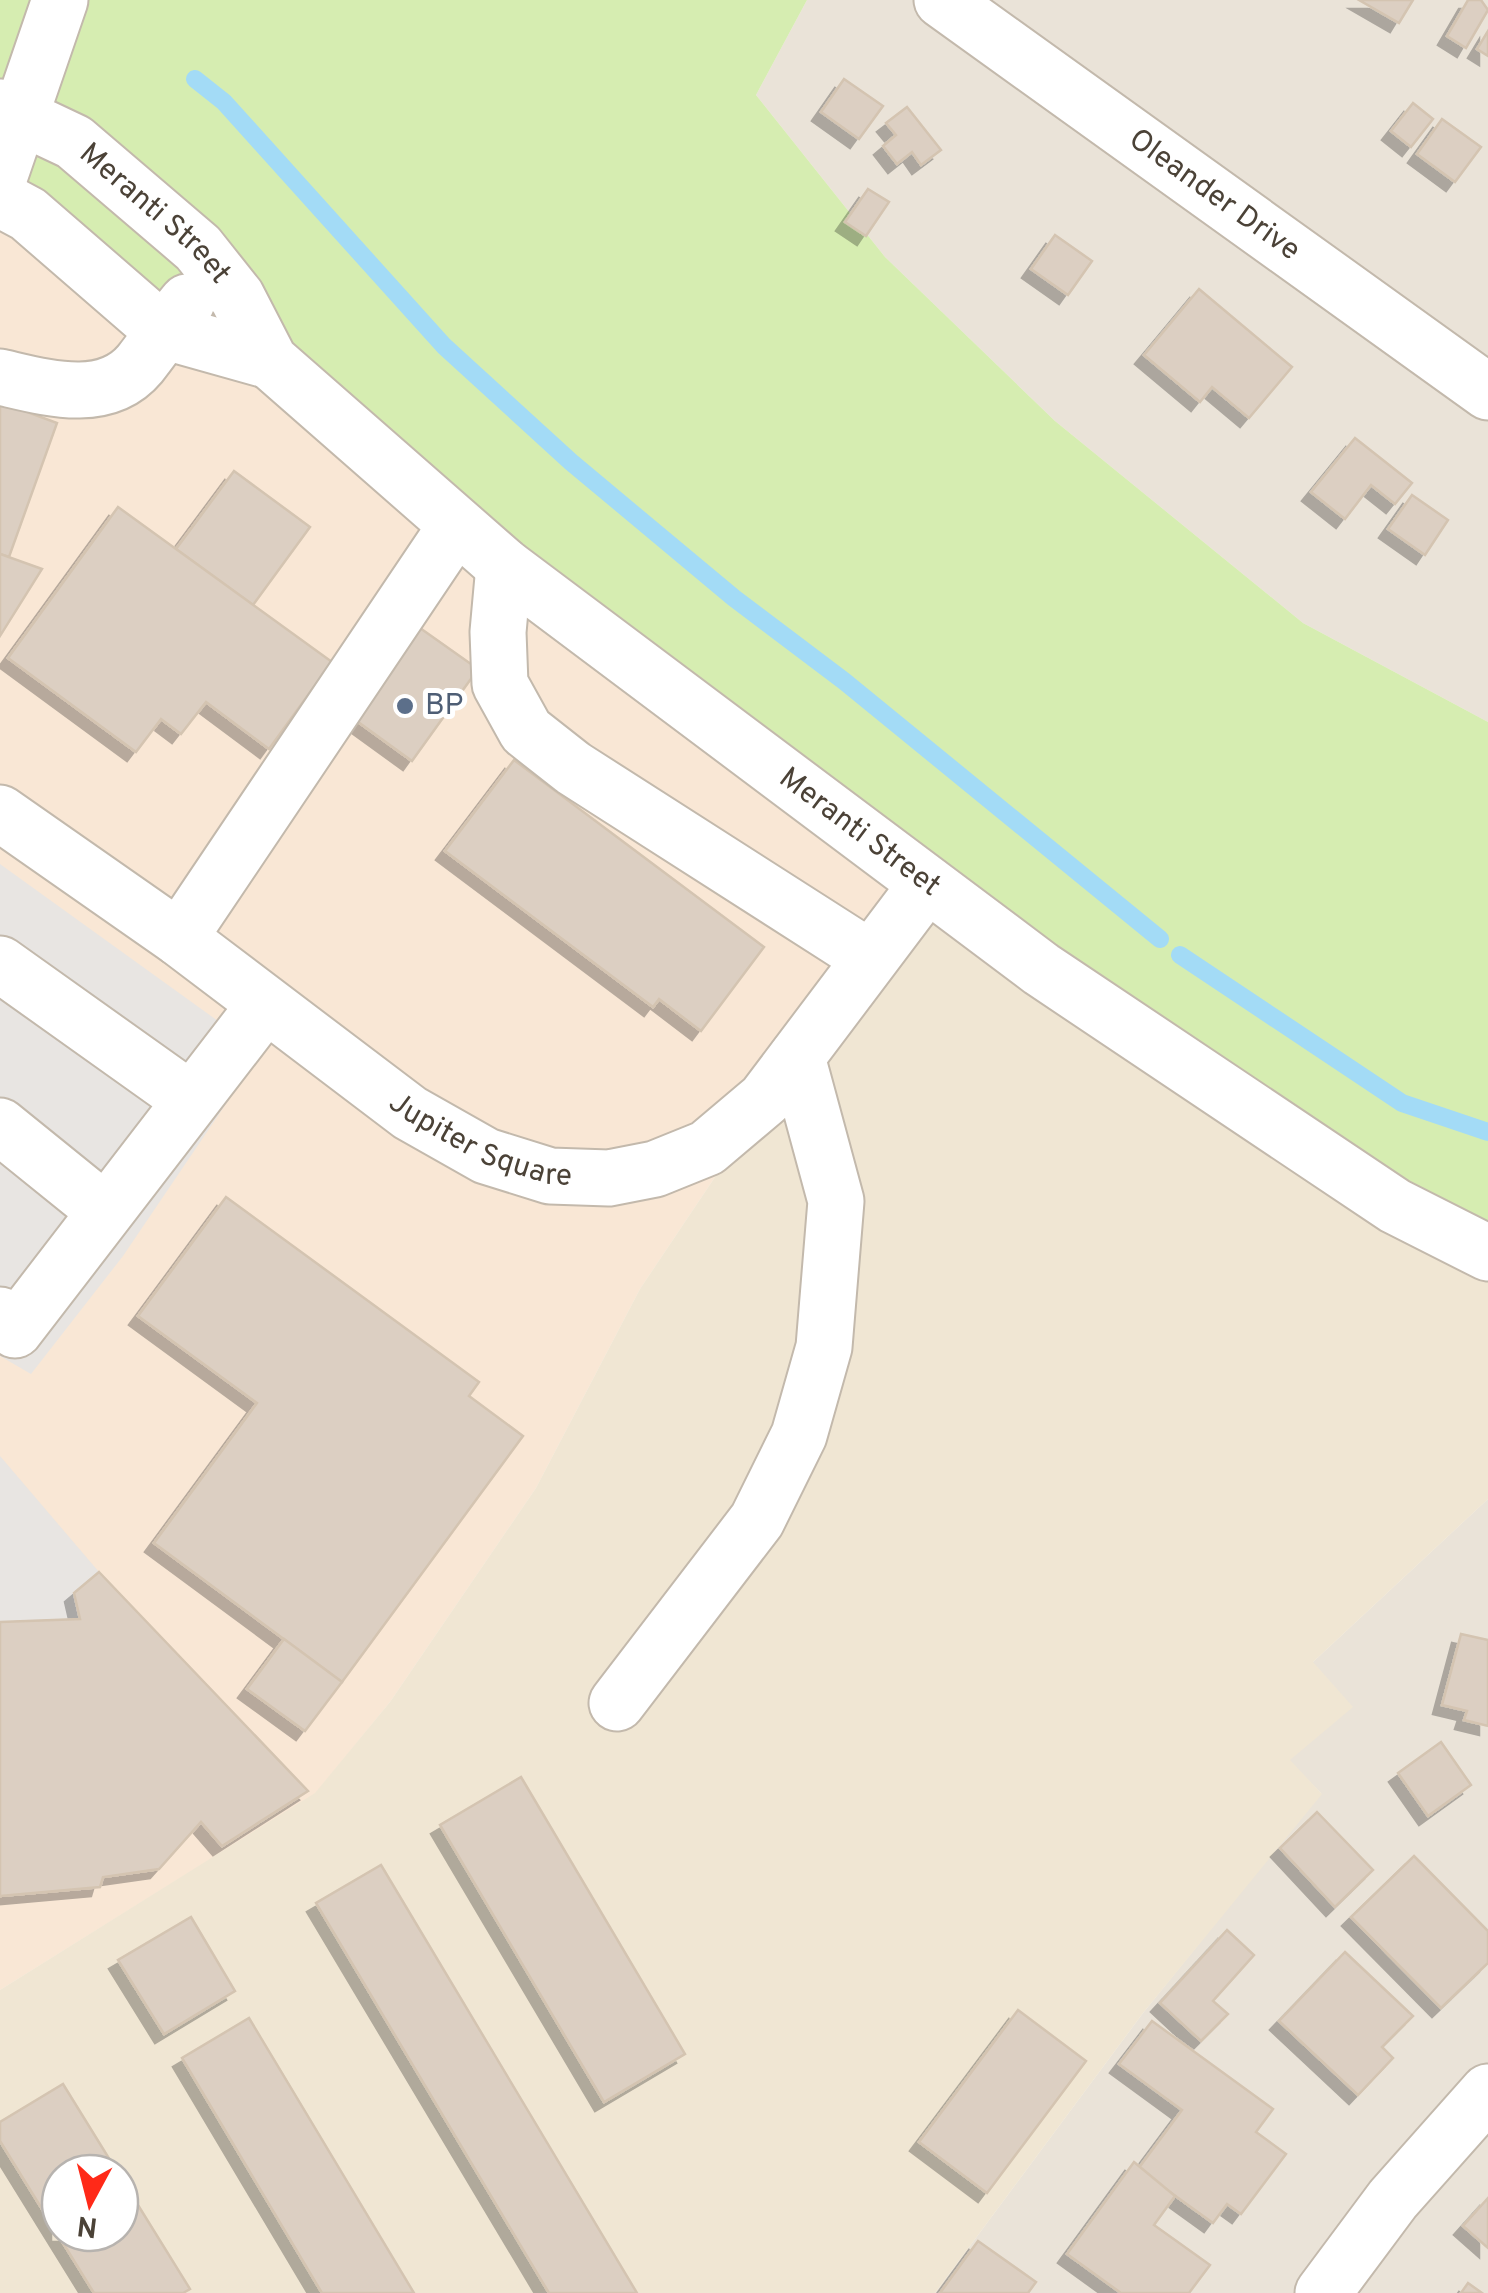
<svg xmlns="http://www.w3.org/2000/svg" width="1488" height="2293" viewBox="0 0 1488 2293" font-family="Overpass,sans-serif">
<defs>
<filter id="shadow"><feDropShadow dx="-9" dy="9" stdDeviation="0" flood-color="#0004"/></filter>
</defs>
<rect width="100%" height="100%" fill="#f6f2ea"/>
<g fill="#eae3d8">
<path d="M 807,0 L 1488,0 L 1488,722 L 1303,623 L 1055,421 L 885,257 L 756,95 Z"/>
<path d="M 1488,1499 L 1488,2293 L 935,2293 L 1143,2013 L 1321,1793 L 1289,1761 L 1313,1662 Z"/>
</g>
<path fill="#f9e7d5" d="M 0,200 L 266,360 L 927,884 L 766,1101 L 640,1289 L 536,1488 L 390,1702 L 315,1794 L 0,1990 Z"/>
<path fill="#f0e6d3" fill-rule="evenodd" d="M 927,884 L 1488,1256 L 1488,1499 L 1313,1662 L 1353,1707 L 1290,1760 L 1322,1794 L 1143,2013 L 935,2293 L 0,2293 L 0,1990 L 315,1793 L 390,1702 L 536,1488 L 640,1289 L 766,1101 ZM 60,2173 L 120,2173 L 120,2233 L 60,2233 Z"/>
<path fill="#d6edb1" d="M 0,0 L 807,0 L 756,95 L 885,257 L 1055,421 L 1303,623 L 1488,722 L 1488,1256 L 0,200 Z"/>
<g fill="#e8e5e2">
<path d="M 0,864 L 261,1052 L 123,1256 L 31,1374 L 0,1356 Z"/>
<path d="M 0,1456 L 99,1572 L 74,1593 L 80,1619 L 0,1622 Z"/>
</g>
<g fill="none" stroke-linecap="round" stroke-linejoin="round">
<g stroke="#a3dbf6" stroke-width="18">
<path d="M 195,79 L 224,102 L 444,346 L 571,462 L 734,598 L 844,681 L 1160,939"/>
<path d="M 1180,955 L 1402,1103 L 1488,1132"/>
</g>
</g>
<g fill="#dccfc2" stroke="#d4c4b1" stroke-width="2.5" filter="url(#shadow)">
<path d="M 1359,0 L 1413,0 L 1399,23 Z"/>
<path d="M 1468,0 L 1481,0 L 1488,10 L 1466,48 L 1447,36 Z"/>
<path d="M 1488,31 L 1488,56 L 1477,49 Z"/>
<path d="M 844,79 L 883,106 L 859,139 L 821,112 Z"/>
<path d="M 1413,103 L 1433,119 L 1411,147 L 1391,131 Z"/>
<path d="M 907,107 L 941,150 L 921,165 L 912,152 L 897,164 L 883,146 L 896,135 L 886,123 Z"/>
<path d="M 1442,119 L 1481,147 L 1455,182 L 1417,154 Z"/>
<path d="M 868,189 L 889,202 L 866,236 L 845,222 Z"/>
<path d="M 1055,235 L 1092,261 L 1068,295 L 1031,269 Z"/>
<path d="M 1199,289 L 1292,367 L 1249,418 L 1212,387 L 1200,402 L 1144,355 Z"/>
<path d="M 0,402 L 57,423 L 9,557 L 0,554 Z"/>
<path d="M 1355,438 L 1412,483 L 1395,504 L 1371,485 L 1345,519 L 1311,492 Z"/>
<path d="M 234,471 L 310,527 L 253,605 L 176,549 Z"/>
<path d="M 1412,495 L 1448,520 L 1425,555 L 1388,529 Z"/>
<path d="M 118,507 L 332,662 L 269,749 L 206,702 L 181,734 L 161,719 L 136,752 L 8,658 Z"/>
<path d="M 0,554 L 42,569 L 0,636 Z"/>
<path d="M 420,628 L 478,669 L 412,761 L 354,719 Z"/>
<path d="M 514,760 L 764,947 L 701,1031 L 659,999 L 653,1007 L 445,851 Z"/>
<path d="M 226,1197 L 479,1382 L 469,1396 L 523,1436 L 342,1682 L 154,1543 L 257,1403 L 138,1316 Z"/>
<path d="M 99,1572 L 308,1791 L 222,1846 L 201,1822 L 159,1869 L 103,1877 L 100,1887 L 0,1896 L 0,1622 L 80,1619 L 74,1593 Z"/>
<path d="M 1461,1634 L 1488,1640 L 1488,1726 L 1464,1720 L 1467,1711 L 1442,1705 Z"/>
<path d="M 284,1639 L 342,1682 L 305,1731 L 247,1689 Z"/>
<path d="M 1441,1742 L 1471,1785 L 1428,1816 L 1398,1773 Z"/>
<path d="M 521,1777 L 685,2054 L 604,2102 L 440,1825 Z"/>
<path d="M 1317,1812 L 1373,1870 L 1335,1907 L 1280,1848 Z"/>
<path d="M 1414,1856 L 1488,1931 L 1488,1963 L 1441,2008 L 1351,1917 Z"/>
<path d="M 381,1865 L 637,2293 L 549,2293 L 316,1903 Z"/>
<path d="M 191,1917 L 235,1991 L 164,2034 L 118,1960 Z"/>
<path d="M 1227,1930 L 1254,1955 L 1213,2001 L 1228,2014 L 1201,2041 L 1160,2003 Z"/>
<path d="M 1345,1952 L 1413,2016 L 1382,2047 L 1393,2058 L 1358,2095 L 1279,2021 Z"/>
<path d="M 1018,2010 L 1086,2061 L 987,2193 L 919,2142 Z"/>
<path d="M 249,2018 L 414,2293 L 322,2293 L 182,2058 Z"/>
<path d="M 1152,2021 L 1273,2109 L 1256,2132 L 1286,2154 L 1241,2214 L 1227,2204 L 1213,2223 L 1138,2169 L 1182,2110 L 1119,2064 Z"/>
<path d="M 63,2084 L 118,2173 L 60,2173 L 60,2233 L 120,2233 L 120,2176 L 190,2289 L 183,2293 L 94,2293 L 0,2141 L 0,2122 Z"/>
<path d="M 1134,2162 L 1175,2196 L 1154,2225 L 1210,2265 L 1189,2293 L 1121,2293 L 1067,2254 Z"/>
<path d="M 1488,2198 L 1488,2248 L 1463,2226 Z"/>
<path d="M 978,2241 L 1036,2282 L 1028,2293 L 940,2293 Z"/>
<path d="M 1468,2283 L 1482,2293 L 1461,2293 Z"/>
</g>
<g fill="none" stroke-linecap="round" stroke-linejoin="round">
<defs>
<g id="minor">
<path id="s1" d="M 942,0 L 1488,392"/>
<path id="s2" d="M 0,107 L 74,142 L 198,248 L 237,297 L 270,361 L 504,566 L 1041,969 L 1395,1206 L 1488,1253"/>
<path d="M 0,175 L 60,0"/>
<path d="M 0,199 L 28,214 L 163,331 L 270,361"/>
<path d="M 0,377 C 44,387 105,406 140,364 C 156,344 170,322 187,302"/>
<path d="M 504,566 L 498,632 L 500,684 L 526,731 L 573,768 L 870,958"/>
<path id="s3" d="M 0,813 L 179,938 L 410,1113 L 486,1156 L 550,1176 L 609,1178 L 655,1169 L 707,1148 L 765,1099 L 927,884"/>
<path d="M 179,938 L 456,526"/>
<path d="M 0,964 L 191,1100"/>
<path d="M 0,1126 L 105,1211"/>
<path d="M 0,1315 L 15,1330 L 265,1005"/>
<path d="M 617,1703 L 757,1520 L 799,1435 L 824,1347 L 836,1201 L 797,1057"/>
<path d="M 1323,2293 L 1393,2199 L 1488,2092"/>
</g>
</defs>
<use href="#minor" stroke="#c3b9ac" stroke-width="59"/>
<use href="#minor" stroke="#fff" stroke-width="55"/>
</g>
<circle fill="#5c6f8a" stroke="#fff" stroke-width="4" cx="405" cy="706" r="10"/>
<g text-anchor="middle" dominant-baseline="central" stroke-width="10" stroke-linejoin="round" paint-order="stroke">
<g font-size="30" fill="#4b4237" stroke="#fff">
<text stroke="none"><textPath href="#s1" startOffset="335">Oleander Drive</textPath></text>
<text stroke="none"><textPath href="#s2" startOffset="190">Meranti Street</textPath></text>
<text stroke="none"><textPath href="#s2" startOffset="1135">Meranti Street</textPath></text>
<text stroke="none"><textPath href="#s3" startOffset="585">Jupiter Square</textPath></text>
</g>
<g font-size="30" fill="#4e5e75" stroke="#fff" text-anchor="start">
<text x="425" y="706">BP</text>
</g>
</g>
<g transform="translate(90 2203) rotate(187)"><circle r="48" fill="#ffffff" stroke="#b7b3af" stroke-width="2.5"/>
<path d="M0-8L18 38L0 25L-18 38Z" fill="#ff2918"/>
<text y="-15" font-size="28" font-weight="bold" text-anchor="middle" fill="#4b4237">N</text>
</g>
</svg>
